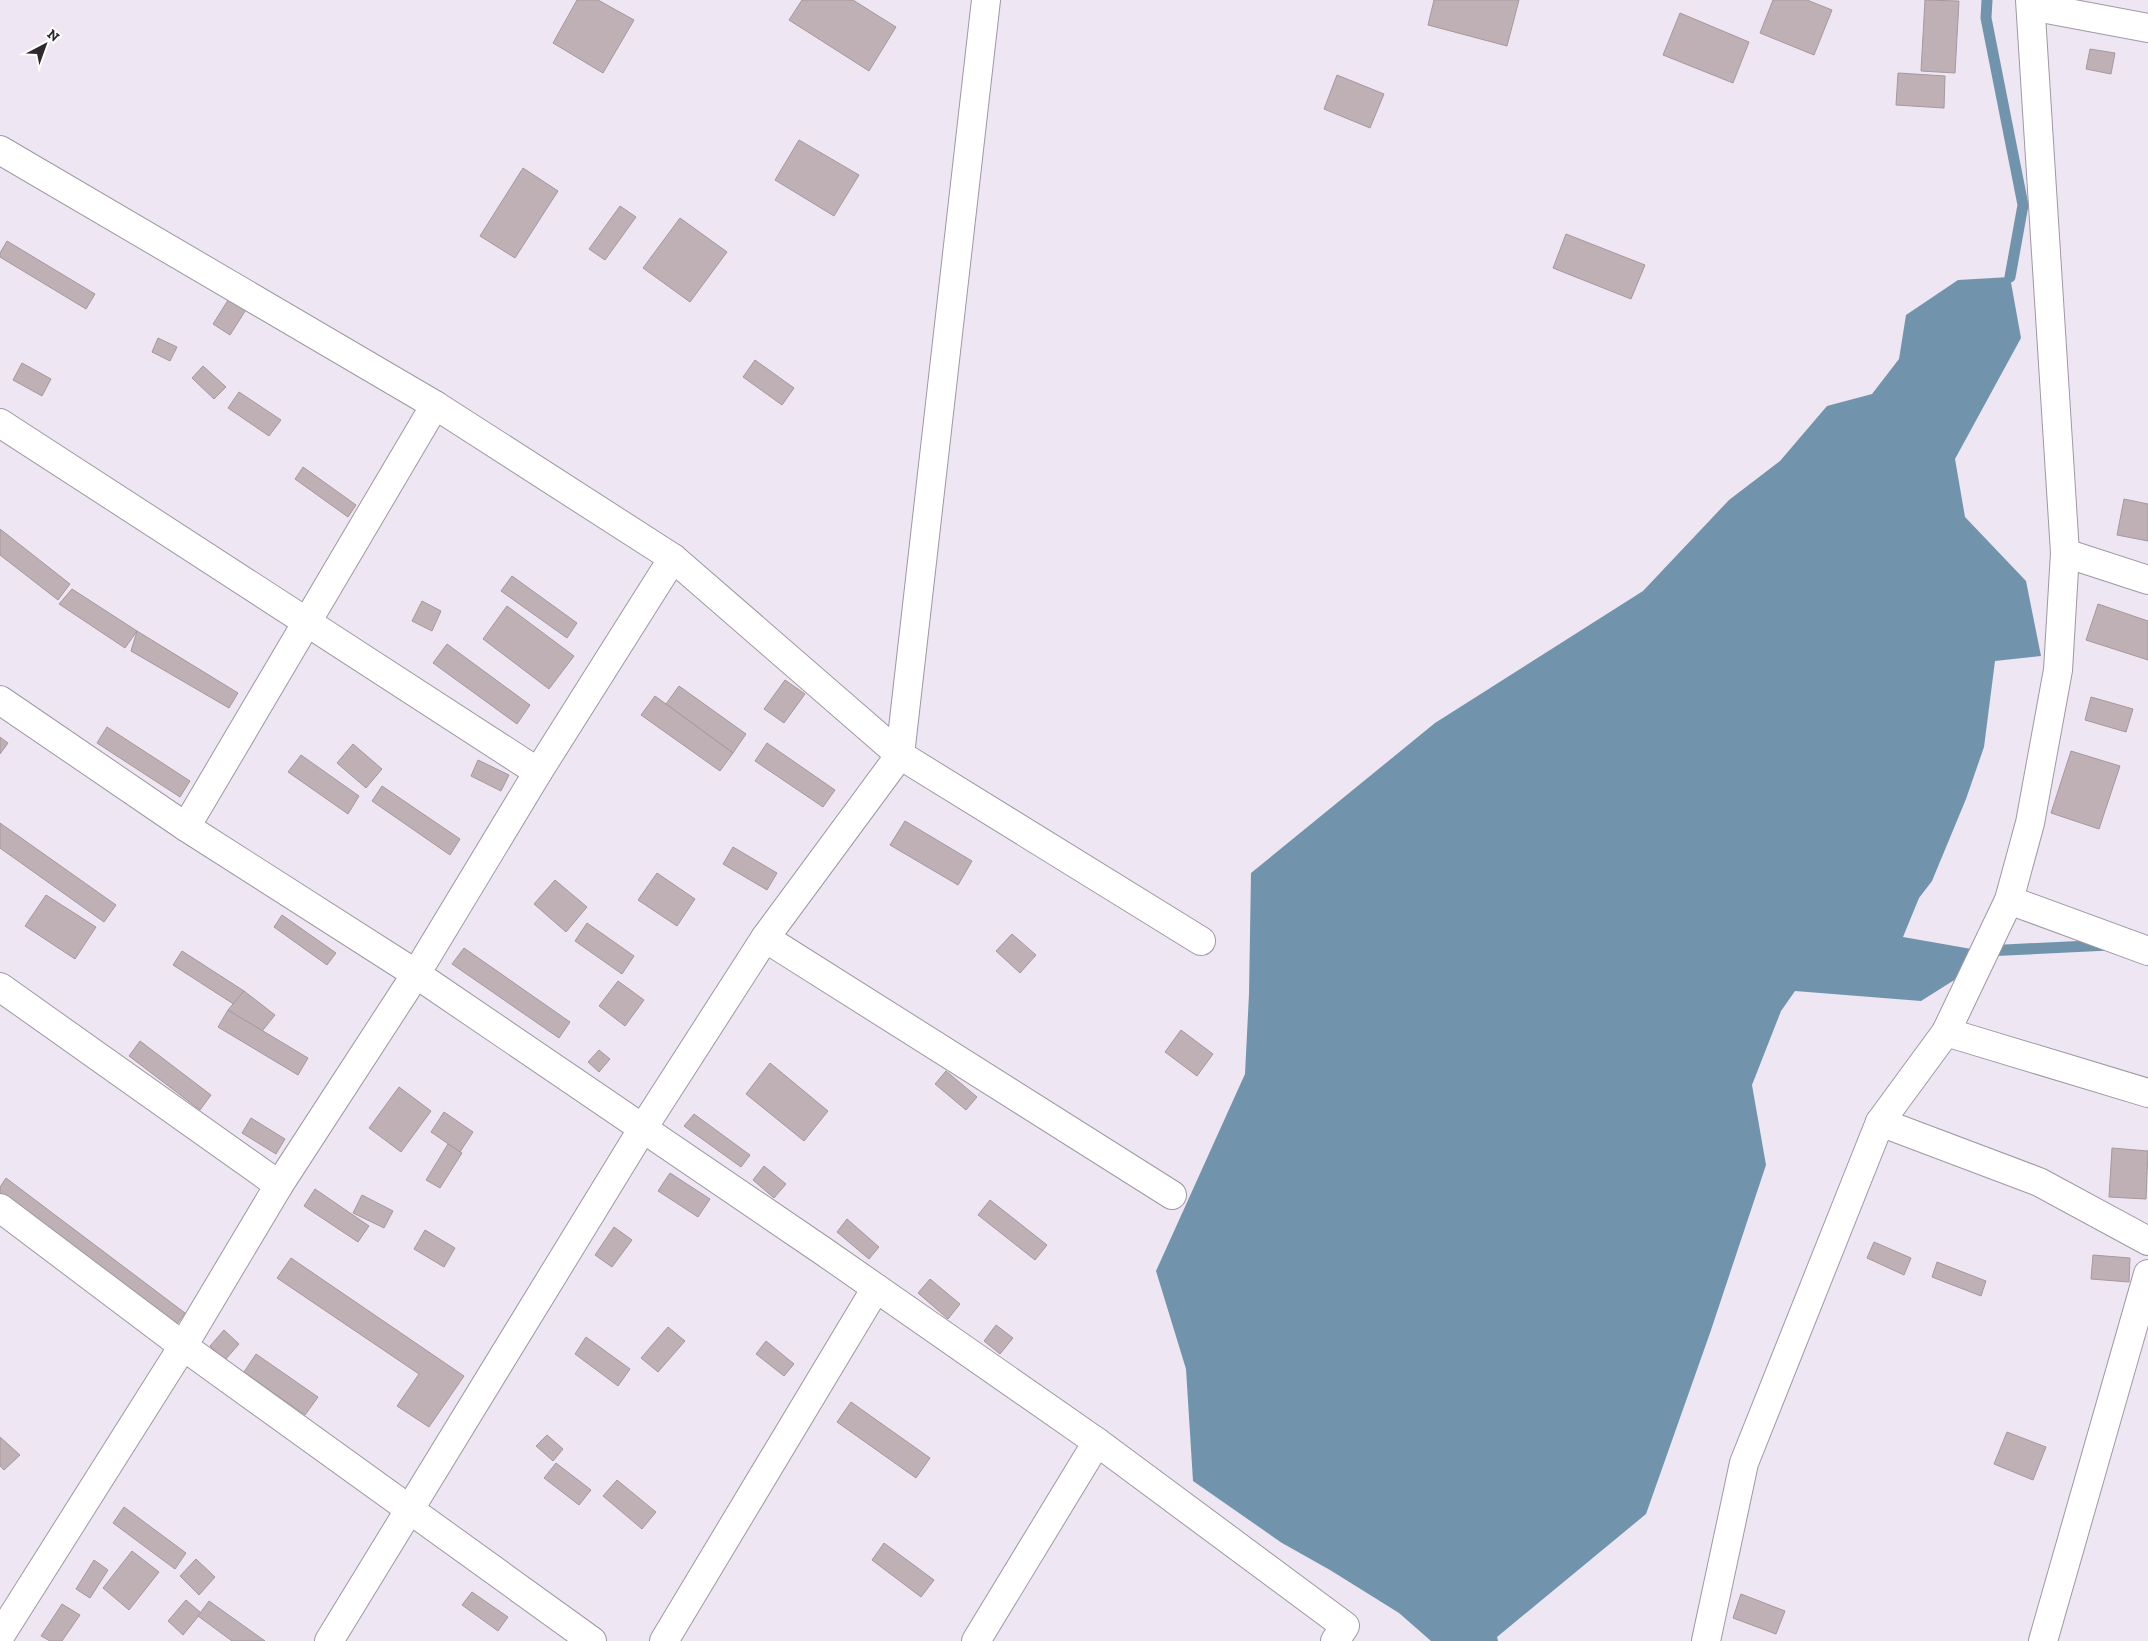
<svg xmlns="http://www.w3.org/2000/svg" width="2148" height="1641" viewBox="0 0 2148 1641" font-family="'Zilla Slab',serif">
<rect width="100%" height="100%" fill="#eee6f2"/>
<path fill="#7194ac" d="M 2010,277 L 2021,338 L 1955,459 L 1965,517 L 2026,581 L 2041,656 L 1995,661 L 1984,747 L 1966,799 L 1932,881 L 1919,898 L 1903,937 L 1983,951 L 1967,972 L 1921,1001 L 1795,991 L 1781,1011 L 1752,1085 L 1766,1165 L 1710,1333 L 1646,1514 L 1497,1637 L 1498,1641 L 1431,1641 L 1399,1613 L 1330,1570 L 1282,1543 L 1193,1481 L 1186,1369 L 1156,1271 L 1245,1074 L 1249,994 L 1251,873 L 1435,723 L 1643,591 L 1729,500 L 1780,461 L 1827,406 L 1872,394 L 1899,359 L 1906,315 L 1958,280 Z"/>
<g fill="none" stroke-linecap="round" stroke-linejoin="round">
<g stroke="#7194ac" stroke-width="11">
<path d="M 1987,0 L 1986,18 L 2023,205 L 2010,277"/>
<path d="M 1985,951 L 2109,945"/>
</g>
</g>
<g fill="#bfb0b5" stroke="#a6989c">
<path d="M 577,0 L 598,0 L 634,20 L 603,73 L 553,43 Z"/>
<path d="M 802,0 L 853,0 L 896,27 L 869,71 L 789,20 Z"/>
<path d="M 1434,0 L 1519,0 L 1507,46 L 1428,25 Z"/>
<path d="M 1773,0 L 1807,0 L 1832,10 L 1814,55 L 1760,33 Z"/>
<path d="M 1925,0 L 1959,1 L 1955,73 L 1921,71 Z"/>
<path d="M 1680,13 L 1749,42 L 1733,83 L 1663,55 Z"/>
<path d="M 2090,49 L 2115,53 L 2111,74 L 2086,69 Z"/>
<path d="M 1898,73 L 1945,76 L 1944,108 L 1896,105 Z"/>
<path d="M 1337,75 L 1384,94 L 1370,128 L 1324,109 Z"/>
<path d="M 799,140 L 859,175 L 834,216 L 775,180 Z"/>
<path d="M 523,168 L 558,191 L 515,258 L 480,236 Z"/>
<path d="M 620,206 L 636,217 L 605,260 L 589,249 Z"/>
<path d="M 680,218 L 727,252 L 690,302 L 643,268 Z"/>
<path d="M 1566,234 L 1645,265 L 1631,299 L 1553,268 Z"/>
<path d="M 7,241 L 95,294 L 86,309 L 0,257 L 0,253 Z"/>
<path d="M 237,286 L 254,297 L 230,335 L 213,324 Z"/>
<path d="M 158,338 L 177,347 L 170,361 L 152,352 Z"/>
<path d="M 755,360 L 794,388 L 782,405 L 743,377 Z"/>
<path d="M 22,363 L 51,379 L 42,396 L 13,380 Z"/>
<path d="M 203,366 L 226,387 L 214,399 L 192,378 Z"/>
<path d="M 239,392 L 281,420 L 269,436 L 228,408 Z"/>
<path d="M 303,467 L 356,505 L 348,517 L 295,479 Z"/>
<path d="M 2124,499 L 2148,504 L 2148,541 L 2117,535 Z"/>
<path d="M 0,529 L 70,584 L 58,600 L 0,555 Z"/>
<path d="M 512,576 L 577,623 L 567,638 L 501,591 Z"/>
<path d="M 72,589 L 137,631 L 125,648 L 59,604 Z"/>
<path d="M 422,601 L 441,611 L 432,631 L 412,621 Z"/>
<path d="M 2098,604 L 2148,621 L 2148,660 L 2086,640 Z"/>
<path d="M 507,606 L 574,656 L 549,689 L 483,639 Z"/>
<path d="M 137,631 L 238,693 L 229,708 L 131,651 Z"/>
<path d="M 447,644 L 530,705 L 517,724 L 433,663 Z"/>
<path d="M 785,680 L 805,694 L 784,723 L 764,709 Z"/>
<path d="M 679,686 L 746,734 L 733,753 L 666,704 Z"/>
<path d="M 655,696 L 733,753 L 720,771 L 641,715 Z"/>
<path d="M 2091,697 L 2133,709 L 2126,732 L 2085,720 Z"/>
<path d="M 107,727 L 190,781 L 180,797 L 97,743 Z"/>
<path d="M 0,737 L 8,743 L 0,754 Z"/>
<path d="M 767,743 L 835,790 L 823,807 L 755,761 Z"/>
<path d="M 353,744 L 382,769 L 366,788 L 337,763 Z"/>
<path d="M 2071,751 L 2120,766 L 2099,829 L 2051,813 Z"/>
<path d="M 301,755 L 359,796 L 348,814 L 288,772 Z"/>
<path d="M 478,760 L 509,775 L 501,791 L 471,776 Z"/>
<path d="M 382,786 L 460,839 L 450,855 L 372,801 Z"/>
<path d="M 905,821 L 972,861 L 958,885 L 890,845 Z"/>
<path d="M 0,823 L 116,905 L 104,922 L 0,848 Z"/>
<path d="M 733,847 L 777,873 L 767,890 L 723,864 Z"/>
<path d="M 657,873 L 695,899 L 677,926 L 638,900 Z"/>
<path d="M 555,880 L 587,907 L 566,932 L 534,904 Z"/>
<path d="M 46,895 L 96,927 L 75,959 L 25,926 Z"/>
<path d="M 282,915 L 336,953 L 327,965 L 274,927 Z"/>
<path d="M 587,923 L 634,956 L 622,974 L 575,941 Z"/>
<path d="M 1012,934 L 1036,955 L 1020,973 L 996,951 Z"/>
<path d="M 464,948 L 570,1022 L 559,1038 L 452,964 Z"/>
<path d="M 182,951 L 244,991 L 235,1005 L 173,965 Z"/>
<path d="M 618,981 L 644,1000 L 625,1026 L 599,1006 Z"/>
<path d="M 244,991 L 275,1015 L 259,1035 L 228,1010 Z"/>
<path d="M 228,1010 L 308,1058 L 298,1075 L 218,1027 Z"/>
<path d="M 1181,1030 L 1213,1054 L 1197,1076 L 1165,1052 Z"/>
<path d="M 140,1041 L 211,1095 L 200,1110 L 129,1056 Z"/>
<path d="M 599,1050 L 610,1059 L 599,1072 L 588,1062 Z"/>
<path d="M 770,1063 L 828,1111 L 804,1141 L 746,1094 Z"/>
<path d="M 946,1071 L 977,1097 L 966,1110 L 935,1084 Z"/>
<path d="M 399,1087 L 431,1111 L 401,1152 L 369,1128 Z"/>
<path d="M 444,1112 L 473,1132 L 460,1152 L 431,1132 Z"/>
<path d="M 694,1114 L 750,1155 L 741,1167 L 684,1126 Z"/>
<path d="M 251,1118 L 285,1139 L 276,1154 L 242,1133 Z"/>
<path d="M 448,1144 L 462,1153 L 440,1188 L 426,1180 Z"/>
<path d="M 2112,1148 L 2148,1151 L 2146,1199 L 2109,1197 Z"/>
<path d="M 764,1166 L 786,1184 L 774,1198 L 753,1180 Z"/>
<path d="M 670,1173 L 710,1199 L 698,1217 L 658,1191 Z"/>
<path d="M 6,1178 L 185,1313 L 172,1331 L 0,1201 L 0,1187 Z"/>
<path d="M 315,1189 L 369,1226 L 358,1242 L 304,1206 Z"/>
<path d="M 362,1195 L 393,1211 L 384,1228 L 353,1213 Z"/>
<path d="M 990,1200 L 1047,1245 L 1035,1260 L 978,1215 Z"/>
<path d="M 847,1219 L 879,1247 L 869,1259 L 837,1232 Z"/>
<path d="M 614,1227 L 632,1240 L 612,1267 L 595,1255 Z"/>
<path d="M 425,1230 L 455,1248 L 444,1267 L 414,1249 Z"/>
<path d="M 1874,1242 L 1911,1258 L 1904,1275 L 1867,1258 Z"/>
<path d="M 2093,1255 L 2130,1258 L 2129,1282 L 2091,1279 Z"/>
<path d="M 291,1258 L 464,1376 L 429,1427 L 397,1406 L 419,1374 L 277,1278 Z"/>
<path d="M 1937,1262 L 1986,1281 L 1981,1296 L 1932,1277 Z"/>
<path d="M 930,1279 L 960,1304 L 948,1319 L 918,1293 Z"/>
<path d="M 996,1325 L 1013,1338 L 1000,1354 L 984,1341 Z"/>
<path d="M 668,1327 L 685,1341 L 658,1372 L 641,1358 Z"/>
<path d="M 224,1330 L 239,1344 L 225,1360 L 210,1346 Z"/>
<path d="M 586,1337 L 630,1369 L 618,1386 L 575,1354 Z"/>
<path d="M 766,1341 L 794,1364 L 784,1376 L 756,1354 Z"/>
<path d="M 256,1354 L 318,1397 L 305,1415 L 244,1372 Z"/>
<path d="M 851,1402 L 930,1458 L 916,1478 L 837,1422 Z"/>
<path d="M 2007,1432 L 2046,1447 L 2033,1480 L 1994,1464 Z"/>
<path d="M 547,1435 L 563,1449 L 553,1461 L 536,1446 Z"/>
<path d="M 0,1437 L 20,1455 L 4,1470 L 0,1466 Z"/>
<path d="M 556,1463 L 591,1490 L 579,1505 L 544,1478 Z"/>
<path d="M 617,1480 L 656,1512 L 642,1529 L 603,1496 Z"/>
<path d="M 124,1507 L 186,1553 L 175,1569 L 113,1523 Z"/>
<path d="M 884,1543 L 934,1580 L 921,1597 L 872,1560 Z"/>
<path d="M 132,1551 L 159,1572 L 129,1610 L 103,1588 Z"/>
<path d="M 196,1559 L 215,1577 L 199,1595 L 180,1576 Z"/>
<path d="M 94,1560 L 108,1570 L 90,1598 L 76,1589 Z"/>
<path d="M 472,1592 L 508,1617 L 498,1631 L 462,1605 Z"/>
<path d="M 1741,1594 L 1785,1611 L 1776,1634 L 1733,1618 Z"/>
<path d="M 186,1600 L 201,1613 L 183,1635 L 168,1621 Z"/>
<path d="M 209,1601 L 265,1641 L 232,1641 L 198,1616 Z"/>
<path d="M 62,1604 L 80,1615 L 62,1641 L 50,1641 L 41,1636 Z"/>
</g>
<g fill="none" stroke-linecap="round" stroke-linejoin="round">
<defs>
<g id="minor">
<path d="M 2031,6 L 2148,28"/>
<path d="M 0,150 L 435,405 L 673,558 L 900,755 L 1201,941"/>
<path d="M 0,423 L 538,772"/>
<path d="M 2065,553 L 2148,580"/>
<path d="M 0,700 L 186,827 L 416,974 L 823,1251 L 1097,1442 L 1345,1626 L 1335,1641"/>
<path d="M 186,827 L 435,405"/>
<path d="M 2009,900 L 2148,951"/>
<path d="M 765,938 L 1172,1195"/>
<path d="M 0,987 L 279,1185"/>
<path d="M 1946,1032 L 2148,1093"/>
<path d="M 1880,1122 L 2039,1182 L 2148,1241"/>
<path d="M 0,1208 L 183,1346 L 592,1641"/>
<path d="M 0,1636 L 183,1346 L 279,1185 L 416,974 L 538,772 L 673,558"/>
<path d="M 329,1641 L 643,1128 L 765,938 L 900,755 L 986,0"/>
<path d="M 664,1641 L 876,1288"/>
<path d="M 976,1641 L 1097,1442"/>
<path d="M 1706,1641 L 1744,1463 L 1880,1122 L 1946,1032 L 2009,900 L 2030,823 L 2058,670 L 2065,553 L 2030,0"/>
<path d="M 2043,1641 L 2148,1274"/>
</g>
</defs>
<use href="#minor" stroke="#9f98a3" stroke-width="30"/>
<use href="#minor" stroke="#fff" stroke-width="28"/>
</g>
<g transform="translate(45 45) rotate(41)" stroke="#ffffff" stroke-width="4" paint-order="stroke">
<path d="M0-4L9 19L0 12L-9 19Z" fill="#2d2a2e"/>
<text y="-8" font-size="14" font-weight="bold" text-anchor="middle" fill="#2d2a2e">N</text>
</g>
</svg>
